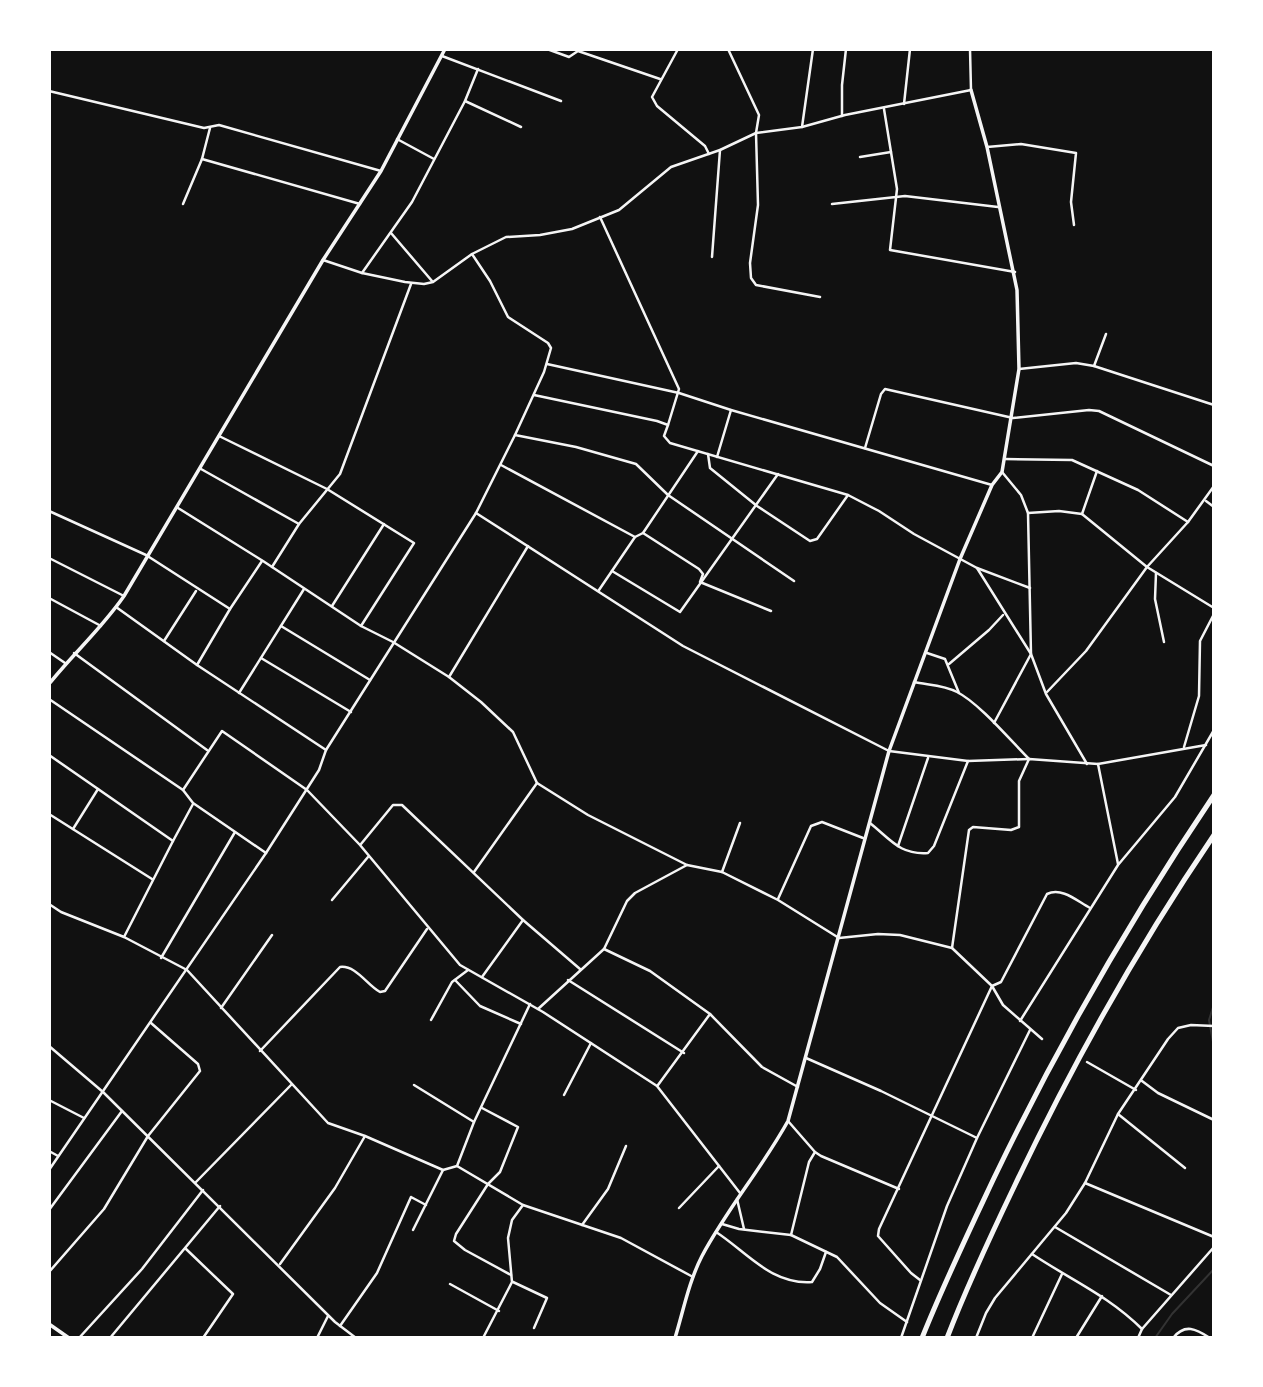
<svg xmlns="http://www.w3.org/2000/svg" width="1263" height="1387" viewBox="0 0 1263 1387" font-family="'Exo 2',sans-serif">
<rect width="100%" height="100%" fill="#111"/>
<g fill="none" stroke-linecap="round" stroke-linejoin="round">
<g stroke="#333" stroke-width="2">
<path d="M 1214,1004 L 1209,1020 L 1214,1047"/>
<path d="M 1155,1338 L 1172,1314 L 1214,1269"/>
</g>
<g stroke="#f5f5f5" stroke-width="2.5">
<path d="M 547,49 L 569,57 L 578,51 L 660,79"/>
<path d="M 678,49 L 652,97 L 657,106 L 705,146 L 709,154"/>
<path d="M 728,49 L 759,115 L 756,133 L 758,205 L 750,263 L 751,278 L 756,285 L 820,297"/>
<path d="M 442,56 L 561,101"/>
<path d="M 49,91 L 204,128 L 219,125 L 381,171"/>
<path d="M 465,101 L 521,127"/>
<path d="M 904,104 L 910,49"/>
<path d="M 884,109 L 897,189 L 890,250 L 1015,272"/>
<path d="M 842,116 L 842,85 L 846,49"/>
<path d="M 802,127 L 813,49"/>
<path d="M 397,139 L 434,159"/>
<path d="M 987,147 L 1021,144 L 1076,153 L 1071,202 L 1074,225"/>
<path d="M 860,157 L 891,152"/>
<path d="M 202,159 L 360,204"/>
<path d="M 183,204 L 202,159 L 210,128"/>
<path d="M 832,204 L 905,196 L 998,207"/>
<path d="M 600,217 L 679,389 L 668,425"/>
<path d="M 391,233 L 432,281"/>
<path d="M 472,254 L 490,281 L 508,317 L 548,343 L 551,348 L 544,372 L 515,435 L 576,447 L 636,464 L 668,495 L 794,581"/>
<path d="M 712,257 L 720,150"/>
<path d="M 323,260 L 362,273 L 405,282 L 424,284 L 433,282 L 472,254 L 506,237 L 540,235 L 572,229 L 619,210 L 671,167 L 720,150 L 756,133 L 802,127 L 845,115 L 971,90 L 970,49"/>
<path d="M 362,273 L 412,202 L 465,101 L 478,69"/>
<path d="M 547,364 L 679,393 L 731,410 L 992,485"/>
<path d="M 1094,366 L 1106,334"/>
<path d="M 1019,369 L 1076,363 L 1094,366 L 1214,405"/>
<path d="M 534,395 L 657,421 L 668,425 L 664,436 L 670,443 L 848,495 L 879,511 L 914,534 L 977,568 L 1030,588"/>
<path d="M 219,436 L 327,489 L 414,543 L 361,626"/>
<path d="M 865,448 L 881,394 L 885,389 L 1013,418 L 1089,410 L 1099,411 L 1214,466"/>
<path d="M 708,454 L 710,468 L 757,506 L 810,541 L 817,539 L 848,495"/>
<path d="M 717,457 L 731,410"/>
<path d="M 1005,459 L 1072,460 L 1138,490 L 1188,522"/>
<path d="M 501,465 L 635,537"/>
<path d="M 201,469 L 299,524"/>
<path d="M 1002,472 L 1021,495 L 1028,513 L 1031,654 L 1046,694 L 1087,764"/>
<path d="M 1206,501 L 1214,507"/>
<path d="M 178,508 L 263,561 L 361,626 L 393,642 L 449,677 L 481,702 L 513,732 L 537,783 L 588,815 L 687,865 L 722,872 L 778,900 L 839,938 L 878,934 L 900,935 L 952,948 L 992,986 L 1003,1005 L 1042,1039"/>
<path d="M 49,511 L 146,555 L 230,609"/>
<path d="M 476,513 L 683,646 L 889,751 L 968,761 L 1029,759"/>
<path d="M 1028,513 L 1059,511 L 1082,514 L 1147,567 L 1214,608"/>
<path d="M 1082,514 L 1097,471"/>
<path d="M 643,533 L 699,569 L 703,574 L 700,582 L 771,611"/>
<path d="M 49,558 L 124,596"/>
<path d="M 272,567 L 299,524 L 340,474 L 411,284"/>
<path d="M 977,568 L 1031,654 L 994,723"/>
<path d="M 612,571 L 680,612 L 778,474"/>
<path d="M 1156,573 L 1155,599 L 1164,642"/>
<path d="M 599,590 L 635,537 L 643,533 L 698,451"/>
<path d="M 49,598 L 101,626"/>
<path d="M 332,606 L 384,524"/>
<path d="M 281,626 L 370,680"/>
<path d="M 164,641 L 196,591"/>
<path d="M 49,652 L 65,663"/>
<path d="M 74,653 L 207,750"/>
<path d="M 927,653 L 945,659 L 959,693"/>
<path d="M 261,658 L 351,712"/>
<path d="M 949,664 L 989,630 L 1003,615"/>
<path d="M 197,665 L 230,609 L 262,561"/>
<path d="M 449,677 L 528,546"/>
<path d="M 914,682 C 928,685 944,685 957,692 C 979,703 1011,741 1029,759"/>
<path d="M 1047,692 L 1086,651 L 1147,567 L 1188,522 L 1214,486"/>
<path d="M 239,693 L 304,589"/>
<path d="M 49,699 L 183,790 L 193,803 L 266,853"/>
<path d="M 1184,747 L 1199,696 L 1200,641 L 1214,614"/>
<path d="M 326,750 L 476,513 L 515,435"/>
<path d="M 49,755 L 173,841 L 193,804"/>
<path d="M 1098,764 L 1118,864"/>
<path d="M 183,790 L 222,731 L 307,790 L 360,845 L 460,965 L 543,1012 L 657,1086 L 740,1193"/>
<path d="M 49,814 L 152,879"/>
<path d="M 870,823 C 891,840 900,855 928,853 L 934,846 L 968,761"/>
<path d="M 73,829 L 98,789"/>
<path d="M 361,844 L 393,805 L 402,805 L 523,920 L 580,969"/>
<path d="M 898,846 L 928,758"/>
<path d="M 474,872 L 537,783"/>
<path d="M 722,872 L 740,823"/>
<path d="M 778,899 L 811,826 L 822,822 L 863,838"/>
<path d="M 332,900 L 368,857"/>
<path d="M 49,904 L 61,912 L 124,937 L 187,970 L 328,1123 L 365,1136 L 443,1170 L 457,1166 L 474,1122 L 530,1004"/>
<path d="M 124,937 L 173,841"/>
<path d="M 952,948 L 969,830 L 973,827 L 1011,830 L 1019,827 L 1019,781 L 1029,759 L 1098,764 L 1206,745"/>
<path d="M 604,949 L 650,971 L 710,1014 L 658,1085"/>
<path d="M 161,958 L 235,832"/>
<path d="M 482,977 L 523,920"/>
<path d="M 455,980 L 480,1006 L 521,1024"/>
<path d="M 568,980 L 684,1053"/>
<path d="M 221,1008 L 272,935"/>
<path d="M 538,1009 L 604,949 L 627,901 L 635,893 L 687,865"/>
<path d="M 710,1014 L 762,1067 L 798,1087"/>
<path d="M 431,1020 L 452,982 L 468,970"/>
<path d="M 1020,1021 L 1118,865 L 1175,797 L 1214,730"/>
<path d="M 49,1046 L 103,1092 L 335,1322 L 356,1338"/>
<path d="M 260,1051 L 340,967 C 356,965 367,985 380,992 L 385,991 L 427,929"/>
<path d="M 806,1058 L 881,1091 L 977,1138"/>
<path d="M 1087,1062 L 1136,1090"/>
<path d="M 1142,1081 L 1158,1093 L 1214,1120"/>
<path d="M 414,1085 L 474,1122"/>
<path d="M 564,1095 L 591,1043"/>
<path d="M 49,1100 L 84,1118"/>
<path d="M 482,1108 L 518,1127 L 500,1172 L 488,1184 L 456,1234 L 454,1241 L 465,1250 L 511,1275"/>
<path d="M 1118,1114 L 1185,1168"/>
<path d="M 788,1121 L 815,1152 L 821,1156 L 899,1189"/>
<path d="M 49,1151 L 58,1156"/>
<path d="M 457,1166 L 523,1205 L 512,1220 L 508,1238 L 512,1282 L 483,1338"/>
<path d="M 49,1170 L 266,853 L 319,770 L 326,750 L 197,665 L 116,607"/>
<path d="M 196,1182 L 291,1085"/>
<path d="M 1085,1183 L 1214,1237"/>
<path d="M 737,1199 L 744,1229"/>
<path d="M 523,1205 L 621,1238 L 693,1277"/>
<path d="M 679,1208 L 719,1166"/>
<path d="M 49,1210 L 122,1111"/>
<path d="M 722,1224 L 739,1229 L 791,1235 L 837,1257 L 880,1303 L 907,1322"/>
<path d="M 582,1225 L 608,1189 L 626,1146"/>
<path d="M 1055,1227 L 1171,1295"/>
<path d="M 413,1230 L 443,1170"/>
<path d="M 716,1232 C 747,1252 771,1285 812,1282 L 820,1269 L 826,1252"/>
<path d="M 791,1235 L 809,1162 L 815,1152"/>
<path d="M 186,1249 L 233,1294 L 203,1338"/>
<path d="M 1032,1254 C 1071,1280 1109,1296 1142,1329"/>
<path d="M 280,1264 L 335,1188 L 365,1136"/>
<path d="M 49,1272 L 104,1209 L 148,1136 L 200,1071 L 198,1064 L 151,1023"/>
<path d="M 920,1280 L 911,1273 L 878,1236 L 879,1229 L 992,986 L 1001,982 L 1047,894 C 1062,887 1077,901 1090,908"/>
<path d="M 513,1282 L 547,1298 L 534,1328"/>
<path d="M 450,1284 L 499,1311"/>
<path d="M 340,1326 L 377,1273 L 411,1197 L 426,1205"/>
<path d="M 79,1338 L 142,1269 L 203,1190"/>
<path d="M 110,1338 L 220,1206"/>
<path d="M 317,1338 L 328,1316"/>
<path d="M 901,1338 L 947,1206 L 977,1138 L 1030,1030"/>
<path d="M 976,1338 L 986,1313 L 995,1298 L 1066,1213 L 1085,1183 L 1118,1114 L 1168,1039 L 1178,1028 L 1191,1025 L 1214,1026"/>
<path d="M 1032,1338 L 1062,1274"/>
<path d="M 1076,1338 L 1102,1296"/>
<path d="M 1138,1338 L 1142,1329 L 1214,1247"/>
<path d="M 1173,1338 C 1185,1323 1196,1329 1210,1338"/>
</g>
<g stroke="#f5f5f5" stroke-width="3.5">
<path d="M 49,684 C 73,654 102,628 124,596 L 323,260 L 381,171 L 445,49"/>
<path d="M 49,1324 L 69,1338"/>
<path d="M 675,1338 C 683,1312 689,1281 702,1256 C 727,1209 762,1168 788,1121 L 889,751 L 960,559 L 992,485 L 1002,472 L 1019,369 L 1017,290 L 987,147 L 971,90"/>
</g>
<g stroke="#f5f5f5" stroke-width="5">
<path d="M 922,1338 C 944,1283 969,1231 994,1178 C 1058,1045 1131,918 1214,795"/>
<path d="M 947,1338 C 967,1286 990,1237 1014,1187 C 1072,1065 1138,947 1214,835"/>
</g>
</g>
<rect width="1263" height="1387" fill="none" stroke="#ffffff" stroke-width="102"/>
</svg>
